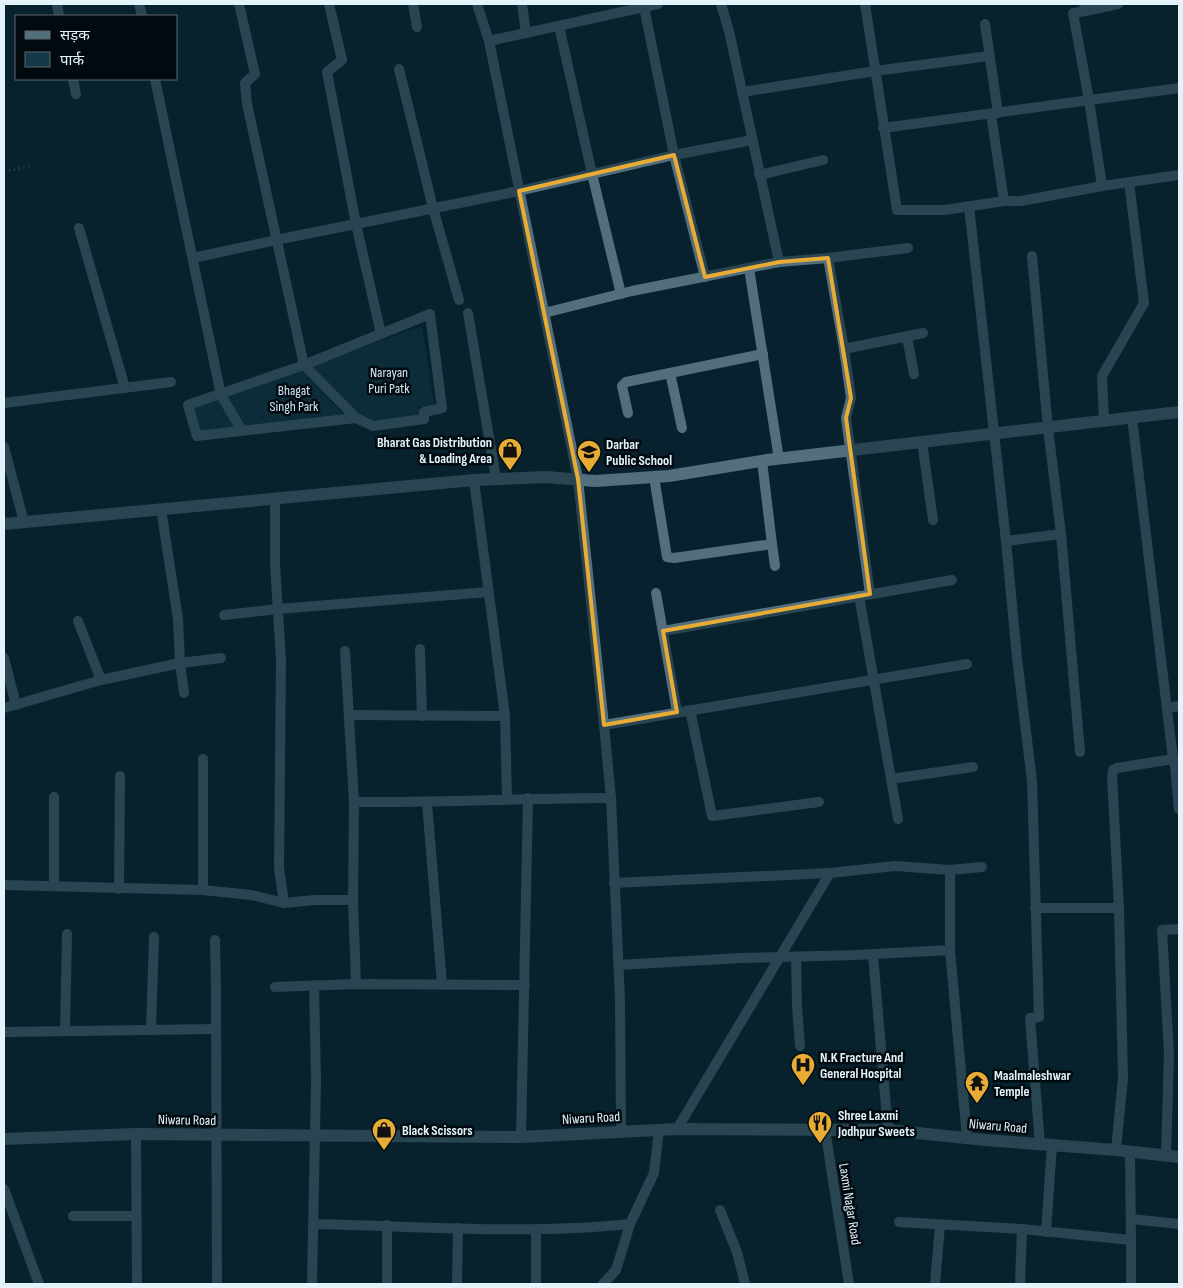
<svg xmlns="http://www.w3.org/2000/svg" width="1183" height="1288" viewBox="0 0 1183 1288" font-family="'Sofia Sans Condensed','Noto Sans Devanagari',sans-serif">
<rect width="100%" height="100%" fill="#07222e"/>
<g fill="#153949">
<path d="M 422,326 L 434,405 L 419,407 L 419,417 L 373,421 L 358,414 L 309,367 Z"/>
<path d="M 302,371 L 345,416 L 200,432 L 193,406 Z"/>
</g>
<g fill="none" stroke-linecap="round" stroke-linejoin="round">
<path stroke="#617782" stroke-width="2.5" stroke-dasharray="1 4" stroke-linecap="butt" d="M 4,170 L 8,171 L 30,166"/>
<g stroke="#536f7d" stroke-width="10">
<path d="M 57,4 L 59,16"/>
<path d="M 139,4 L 142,16"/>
<path d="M 239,4 L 255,74 L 245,83 L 247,104 L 304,365 L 356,418 L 373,426 L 424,419 L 424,412 L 442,408 L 430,314 L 304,365 L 188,405 L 197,436 L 356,418"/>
<path d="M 329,4 L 342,60 L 327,72 L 356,224 L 381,334"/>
<path d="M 413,4 L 417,27"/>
<path d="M 477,4 L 489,41"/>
<path d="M 522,4 L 526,33"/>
<path d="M 721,4 L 729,31 L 779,262 L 828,258 L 844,349 L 923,333"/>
<path d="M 865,4 L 897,210 L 945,210 L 1004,201 L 1021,201 L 1102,186 L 1179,175"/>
<path d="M 1084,4 L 1086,11 L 1118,4"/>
<path d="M 644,7 L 674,155 L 705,277"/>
<path d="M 1086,11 L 1073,13 L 1089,100 L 1102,186"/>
<path d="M 985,24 L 998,113"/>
<path d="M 559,26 L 592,174 L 621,294"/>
<path d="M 399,69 L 433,208 L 459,300"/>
<path d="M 73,79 L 76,94"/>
<path d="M 155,79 L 221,395 L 242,431"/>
<path d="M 742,92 L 875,71 L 989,56"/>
<path d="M 991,114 L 1004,201"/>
<path d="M 883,128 L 1179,88"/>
<path d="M 759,175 L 823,160"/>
<path d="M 969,206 L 1006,541 L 1017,658 L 1032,781 L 1039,1017 L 1030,1018 L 1040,1145"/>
<path d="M 79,228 L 125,388"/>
<path d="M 1032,256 L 1048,428 L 1061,534 L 1080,752"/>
<path d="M 193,258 L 276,240 L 519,191 L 674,155 L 752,140"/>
<path d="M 828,258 L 908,248"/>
<path d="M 749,268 L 779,459"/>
<path d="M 468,313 L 496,479"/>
<path d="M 544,313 L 632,291 L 779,262"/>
<path d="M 907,337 L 914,374"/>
<path d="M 844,349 L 851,398 L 846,418 L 870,594"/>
<path d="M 670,373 L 682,428"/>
<path d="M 4,403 L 171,382"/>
<path d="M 628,413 L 622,386 L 626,382 L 763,354"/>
<path d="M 1104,421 L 1102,376 L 1144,303 L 1129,182"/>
<path d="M 922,442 L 933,520"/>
<path d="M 4,447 L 24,522"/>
<path d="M 654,477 L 667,557 L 674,558 L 772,544 L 762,461"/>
<path d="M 474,480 L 505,716 L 507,799"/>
<path d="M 275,498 L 275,563 L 281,660 L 279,868 L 284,903"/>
<path d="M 161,509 L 178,619 L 180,663 L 184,693"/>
<path d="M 1006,541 L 1061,534"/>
<path d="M 772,544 L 775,566"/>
<path d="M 656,593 L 677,712"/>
<path d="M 859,596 L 898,819"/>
<path d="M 224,615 L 278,609 L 488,592"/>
<path d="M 78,621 L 101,680"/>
<path d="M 663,631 L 952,580"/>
<path d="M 420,649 L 422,716"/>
<path d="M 345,651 L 354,802 L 353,900 L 356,984"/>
<path d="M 4,658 L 16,705"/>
<path d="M 4,708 L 101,680 L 180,663 L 221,658"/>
<path d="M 1167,708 L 1179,706"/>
<path d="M 690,710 L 712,816 L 819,802"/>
<path d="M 350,715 L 505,716"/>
<path d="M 604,725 L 967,664"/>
<path d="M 1173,759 L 1175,765 L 1179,809"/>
<path d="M 891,779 L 973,767"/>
<path d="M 354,802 C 440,803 525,798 611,798"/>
<path d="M 427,803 L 442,984"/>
<path d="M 950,870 L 982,867"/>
<path d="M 614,883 L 830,873 L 895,866 L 950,870 L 950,950 L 856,955 L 741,958 L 618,965"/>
<path d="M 4,885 L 203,890 L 251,895 L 284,903 L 315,900 L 353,900"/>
<path d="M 54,886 L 54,797"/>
<path d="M 119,889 L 120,776"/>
<path d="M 203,890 L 203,759"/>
<path d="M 1035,908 L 1119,908"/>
<path d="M 215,940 L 216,990 L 217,1284"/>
<path d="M 950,950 L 967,1138"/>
<path d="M 873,955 L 888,1130"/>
<path d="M 796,957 L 797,1006 L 800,1046"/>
<path d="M 275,987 L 356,984 L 525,985"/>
<path d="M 151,1030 L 154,937"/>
<path d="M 65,1031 L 67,934"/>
<path d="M 4,1032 L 216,1029"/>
<path d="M 677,1129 L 830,873"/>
<path d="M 825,1129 L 849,1284"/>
<path d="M 621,1131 L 620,1000 L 611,798 L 604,725 L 578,479 L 489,41 L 658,4"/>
<path d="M 136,1134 L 137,1284"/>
<path d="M 521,1137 L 528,798"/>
<path d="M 1116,1150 L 1123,1078 L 1119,908 L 1112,776 L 1113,770 L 1117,768 L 1173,759 L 1132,418"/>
<path d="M 1166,1156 L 1169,1054 L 1162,930 L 1179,929"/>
<path d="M 4,1189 L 39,1284"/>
<path d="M 720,1210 L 737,1252 L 745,1284"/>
<path d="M 73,1216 L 136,1216"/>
<path d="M 1131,1219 L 1179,1224"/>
<path d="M 899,1222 L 1022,1229 L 1131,1240 L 1130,1152"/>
<path d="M 313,1224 C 418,1226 525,1235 630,1224 L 654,1173 L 659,1130"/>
<path d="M 387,1225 L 387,1284"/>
<path d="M 536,1229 L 536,1284"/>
<path d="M 1046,1232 L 1052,1145"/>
<path d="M 1131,1240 L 1131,1284"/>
<path d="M 312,1284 L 316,1081 L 314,985"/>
<path d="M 457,1284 L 458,1228"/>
<path d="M 603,1284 L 616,1270 L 630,1224"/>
<path d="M 935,1284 L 940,1225"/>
<path d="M 1020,1284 L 1022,1229"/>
</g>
<g stroke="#536f7d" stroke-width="12">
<path d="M 4,524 L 474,480 L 546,477 L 595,481 L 669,476 L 767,460 L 1179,412"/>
<path d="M 4,1139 L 136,1134 L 521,1137 L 677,1129 L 888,1130 L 985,1140 L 1116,1150 L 1179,1157"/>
</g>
</g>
<path d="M0 0H1183V1288H0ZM 674,155 L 705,277 L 779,262 L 828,258 L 851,398 L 846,418 L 870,594 L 663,631 L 677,712 L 604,725 L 578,479 L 519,191 Z" fill="#07222e" fill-opacity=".55" fill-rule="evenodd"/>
<path fill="none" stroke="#e6ac36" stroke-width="4" stroke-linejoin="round" d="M 674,155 L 705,277 L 779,262 L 828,258 L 851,398 L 846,418 L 870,594 L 663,631 L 677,712 L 604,725 L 578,479 L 519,191 Z"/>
<defs>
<symbol id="shop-pin" viewBox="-11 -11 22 30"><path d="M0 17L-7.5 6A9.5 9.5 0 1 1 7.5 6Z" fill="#e6ac36" stroke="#020a0f"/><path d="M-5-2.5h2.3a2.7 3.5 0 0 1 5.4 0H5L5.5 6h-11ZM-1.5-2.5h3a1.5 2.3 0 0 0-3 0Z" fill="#111"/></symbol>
<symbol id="school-pin" viewBox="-11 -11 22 30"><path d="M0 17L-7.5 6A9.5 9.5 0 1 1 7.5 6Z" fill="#e6ac36" stroke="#020a0f"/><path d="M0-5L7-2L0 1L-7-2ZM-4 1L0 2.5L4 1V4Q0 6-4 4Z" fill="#111"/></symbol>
<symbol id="hospital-pin" viewBox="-11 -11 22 30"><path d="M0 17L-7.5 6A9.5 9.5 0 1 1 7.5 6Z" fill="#e6ac36" stroke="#020a0f"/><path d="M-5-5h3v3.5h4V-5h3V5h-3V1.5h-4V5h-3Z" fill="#111"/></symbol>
<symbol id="temple-pin" viewBox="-11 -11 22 30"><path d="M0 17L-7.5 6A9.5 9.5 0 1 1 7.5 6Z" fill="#e6ac36" stroke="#020a0f"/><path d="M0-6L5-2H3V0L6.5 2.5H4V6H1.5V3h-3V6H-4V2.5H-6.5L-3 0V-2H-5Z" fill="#111"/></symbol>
<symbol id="restaurant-pin" viewBox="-11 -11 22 30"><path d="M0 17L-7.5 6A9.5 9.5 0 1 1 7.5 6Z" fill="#e6ac36" stroke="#020a0f"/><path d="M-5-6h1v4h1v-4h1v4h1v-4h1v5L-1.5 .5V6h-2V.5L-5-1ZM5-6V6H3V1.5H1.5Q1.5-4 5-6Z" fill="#111"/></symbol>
</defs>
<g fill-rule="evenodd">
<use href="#shop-pin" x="496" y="436" width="28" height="38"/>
<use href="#school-pin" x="575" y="438" width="28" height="38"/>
<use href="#hospital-pin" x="789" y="1051" width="28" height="38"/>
<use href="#temple-pin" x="963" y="1069" width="28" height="38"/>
<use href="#restaurant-pin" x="806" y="1109" width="28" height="38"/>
<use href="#shop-pin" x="370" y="1116" width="28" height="38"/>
</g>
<g text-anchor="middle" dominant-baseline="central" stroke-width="5" stroke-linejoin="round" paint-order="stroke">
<g font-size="14" fill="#d0e8f5" stroke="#020a0f">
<text x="389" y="372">Narayan<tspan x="389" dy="16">Puri Patk</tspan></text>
<text x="294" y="390">Bhagat<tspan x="294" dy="16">Singh Park</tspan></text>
</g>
<g font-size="14" font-weight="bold" fill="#e3f3fb" stroke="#020a0f" text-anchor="start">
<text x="492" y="442" text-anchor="end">Bharat Gas Distribution<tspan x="492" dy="16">&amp; Loading Area</tspan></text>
<text x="606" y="444">Darbar<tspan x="606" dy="16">Public School</tspan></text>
<text x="820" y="1057">N.K Fracture And<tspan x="820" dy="16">General Hospital</tspan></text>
<text x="994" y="1075">Maalmaleshwar<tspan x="994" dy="16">Temple</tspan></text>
<text x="838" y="1115">Shree Laxmi<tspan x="838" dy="16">Jodhpur Sweets</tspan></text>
<text x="402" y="1130">Black Scissors</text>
</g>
<g font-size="14" fill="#e3f3fb" stroke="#020a0f">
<text transform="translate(591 1118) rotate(-3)">Niwaru Road</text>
<text transform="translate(187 1120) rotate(1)">Niwaru Road</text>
<text transform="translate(998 1126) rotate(5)">Niwaru Road</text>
<text transform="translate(850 1204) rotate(81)">Laxmi Nagar Road</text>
</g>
</g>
<rect width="1183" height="1288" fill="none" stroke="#e3f3fb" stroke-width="10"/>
<rect x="15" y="15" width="162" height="65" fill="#020a0f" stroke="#5c676d"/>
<rect x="25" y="31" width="25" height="8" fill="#536f7d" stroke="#5c676d"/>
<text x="60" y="40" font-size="15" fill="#e3f3fb">सड़क</text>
<rect x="25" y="52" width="25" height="15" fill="#153949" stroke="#5c676d"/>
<text x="60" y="65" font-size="15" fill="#e3f3fb">पार्क</text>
</svg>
